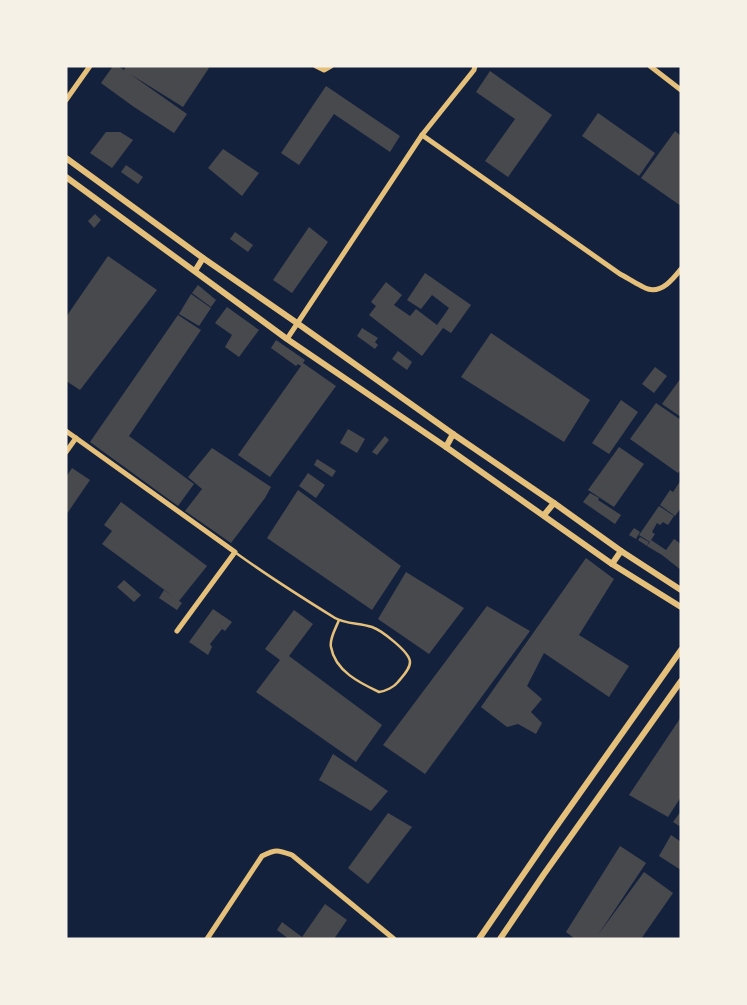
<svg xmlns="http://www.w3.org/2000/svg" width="747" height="1005" viewBox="0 0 747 1005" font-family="'Sofia Sans Condensed',sans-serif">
<rect width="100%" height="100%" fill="#14213d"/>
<g fill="#48494c">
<path d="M 113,66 L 118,66 L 124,70 L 126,66 L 206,66 L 209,68 L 183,107 L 130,74 L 187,114 L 174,133 L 134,107 L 101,83 Z"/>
<path d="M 490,71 L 552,115 L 508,177 L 485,161 L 515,119 L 476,92 Z"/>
<path d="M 326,86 L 400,136 L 390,152 L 334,114 L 299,165 L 281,153 Z"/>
<path d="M 598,113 L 655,153 L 639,176 L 582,136 Z"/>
<path d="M 675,131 L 681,136 L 681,206 L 641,178 Z"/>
<path d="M 106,132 L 120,132 L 133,140 L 112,168 L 90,153 Z"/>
<path d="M 223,149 L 259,173 L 242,196 L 208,168 Z"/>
<path d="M 126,165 L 143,177 L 138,184 L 121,172 Z"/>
<path d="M 95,214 L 101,220 L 94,228 L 88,221 Z"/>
<path d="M 309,227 L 328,242 L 292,293 L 273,280 Z"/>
<path d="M 235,232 L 253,245 L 248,252 L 230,239 Z"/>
<path d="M 108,256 L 157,290 L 80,390 L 66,381 L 66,317 Z"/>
<path d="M 425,273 L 471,305 L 451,333 L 443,328 L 422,356 L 369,315 L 376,306 L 371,302 L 386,282 L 402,295 L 394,305 L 410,316 L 416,309 L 437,325 L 449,308 L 432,295 L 421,309 L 407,300 Z"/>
<path d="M 198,285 L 216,300 L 211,307 L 192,293 Z"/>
<path d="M 191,294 L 211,308 L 199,326 L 179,314 Z"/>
<path d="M 227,307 L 259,330 L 239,357 L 225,347 L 232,335 L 215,323 Z"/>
<path d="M 178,315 L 201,330 L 129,436 L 194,484 L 178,506 L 90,442 Z"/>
<path d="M 362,328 L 378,338 L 375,342 L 378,345 L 375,349 L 357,336 Z"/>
<path d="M 491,333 L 590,400 L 564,442 L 461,377 Z"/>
<path d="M 276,340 L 305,360 L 303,363 L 336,386 L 270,477 L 238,455 L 301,366 L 298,364 L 296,366 L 271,348 Z"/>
<path d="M 398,351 L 412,362 L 407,370 L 392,359 Z"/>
<path d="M 655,367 L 667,376 L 654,393 L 642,384 Z"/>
<path d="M 681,378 L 681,417 L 662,404 Z"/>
<path d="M 621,400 L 638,412 L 609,454 L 592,443 Z"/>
<path d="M 656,403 L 681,420 L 681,470 L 678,473 L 630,439 Z"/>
<path d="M 348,429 L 365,439 L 357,453 L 340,443 Z"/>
<path d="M 385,436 L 389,440 L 377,455 L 372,452 Z"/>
<path d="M 619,447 L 644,464 L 614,507 L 588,490 Z"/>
<path d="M 212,448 L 271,487 L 265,498 L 231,543 L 185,511 L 202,489 L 188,477 Z"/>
<path d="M 317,459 L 336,471 L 332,477 L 314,465 Z"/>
<path d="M 72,468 L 90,480 L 66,515 L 66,477 Z"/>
<path d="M 308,473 L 325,485 L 316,498 L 299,486 Z"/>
<path d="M 681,480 L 681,508 L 675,516 L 660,505 L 670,490 L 673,492 Z"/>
<path d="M 298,490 L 401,566 L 372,610 L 267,538 Z"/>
<path d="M 590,493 L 599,498 L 598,500 L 621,515 L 615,524 L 583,502 Z"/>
<path d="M 121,502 L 207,566 L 179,601 L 182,603 L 177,610 L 159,598 L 164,590 L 174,597 L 102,544 L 112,531 L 104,525 Z"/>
<path d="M 659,506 L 674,516 L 668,525 L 663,522 L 660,525 L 657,523 L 652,532 L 655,534 L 651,540 L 666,550 L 674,539 L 681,544 L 681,570 L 662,555 L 647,546 L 650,542 L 639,535 Z"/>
<path d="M 634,528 L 640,532 L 636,539 L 629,535 Z"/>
<path d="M 640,537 L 649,542 L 647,546 L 638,540 Z"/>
<path d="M 586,558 L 614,579 L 579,635 L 629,666 L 609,697 L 544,653 L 527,686 L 542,699 L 531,712 L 542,723 L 536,734 L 518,724 L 507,727 L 481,707 Z"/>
<path d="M 406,572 L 464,608 L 429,654 L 378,619 Z"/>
<path d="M 124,580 L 141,595 L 134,602 L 117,587 Z"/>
<path d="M 487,606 L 530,631 L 425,774 L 383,745 Z"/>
<path d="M 213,609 L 232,622 L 225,631 L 222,629 L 210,644 L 212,647 L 208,655 L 189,642 Z"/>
<path d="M 294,610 L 313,624 L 289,656 L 382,725 L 356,762 L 256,692 L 280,660 L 265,649 Z"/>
<path d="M 681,717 L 681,797 L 668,817 L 629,795 Z"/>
<path d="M 333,754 L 388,791 L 371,811 L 319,780 Z"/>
<path d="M 681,811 L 681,827 L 673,822 Z"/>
<path d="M 388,813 L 412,827 L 368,884 L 348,868 Z"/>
<path d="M 671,835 L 681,842 L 681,870 L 659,856 Z"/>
<path d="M 620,846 L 646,863 L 598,935 L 644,872 L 673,893 L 641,939 L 575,939 L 566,932 Z"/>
<path d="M 325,904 L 347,920 L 334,939 L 289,939 L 277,930 L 282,922 L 302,937 Z"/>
</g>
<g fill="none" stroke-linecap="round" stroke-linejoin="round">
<path stroke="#e5c07b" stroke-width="2.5" d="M 236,553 C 268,576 301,597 335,618 C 345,624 360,623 372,627 C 381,630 410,652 410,662 C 410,669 403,676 398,682 C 394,687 386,691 379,692 C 360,683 335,671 331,647 C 329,639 336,628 339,620"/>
<g stroke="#e5c07b" stroke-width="5">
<path d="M 316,66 L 324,70 L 331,66"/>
<path d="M 650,66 L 681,90"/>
<path d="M 66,100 L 90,66"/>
<path d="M 422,135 L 620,274 C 626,277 643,288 648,289 C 662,293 673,279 681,269"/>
<path d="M 287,339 L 422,135 L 474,70 L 475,66"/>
<path d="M 66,431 L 235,552 L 177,631"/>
<path d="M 66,452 L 76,438"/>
<path d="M 207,939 L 262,856 C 276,849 278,850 292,855 L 394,939"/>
</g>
<g stroke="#e5c07b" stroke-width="6">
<path d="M 66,158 L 203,258 L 297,323 L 453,434 L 554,503 L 621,551 L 681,590"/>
<path d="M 66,177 L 287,339 L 446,447 L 612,564 L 681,607"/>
<path d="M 195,271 L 203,258"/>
<path d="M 446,447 L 453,434"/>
<path d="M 544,515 L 554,503"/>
<path d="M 612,564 L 621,551"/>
<path d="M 479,939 L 551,834 L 681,650"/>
<path d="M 500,939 L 544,874 L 681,681"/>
</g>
</g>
<rect width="747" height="1005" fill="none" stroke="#f6f1e7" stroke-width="135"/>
</svg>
